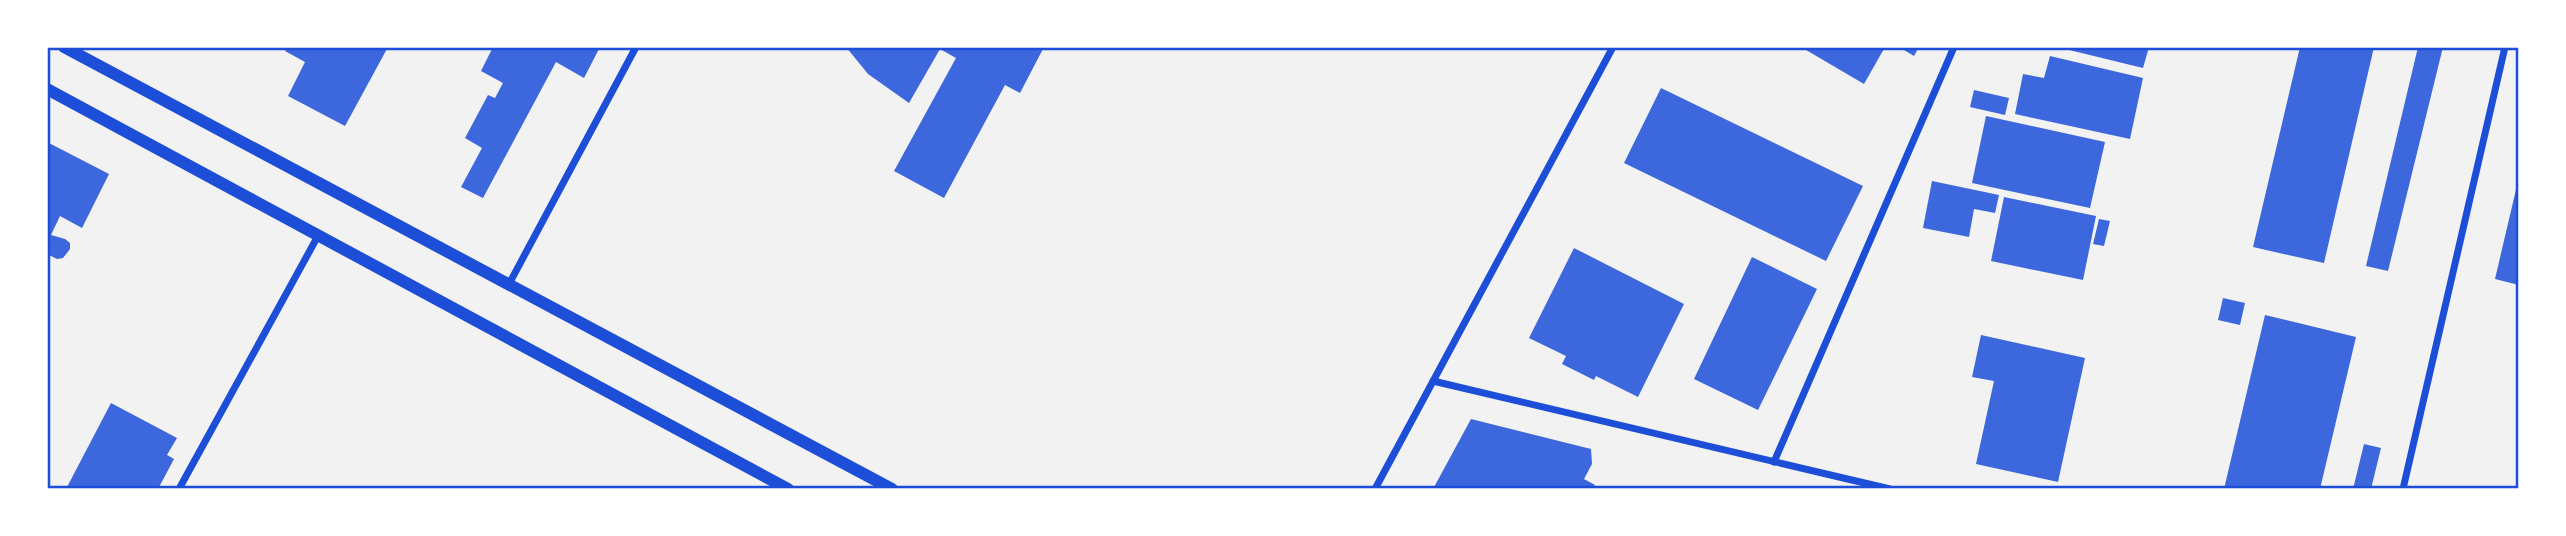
<svg xmlns="http://www.w3.org/2000/svg" width="2566" height="536" viewBox="0 0 2566 536" font-family="Merriweather,serif">
<rect width="100%" height="100%" fill="#f2f2f2"/>
<g fill="#3d67dc">
<path d="M 287,47 L 388,47 L 345,126 L 288,96 L 305,62 L 285,51 Z"/>
<path d="M 493,47 L 600,47 L 584,78 L 556,62 L 483,198 L 461,187 L 482,148 L 465,138 L 488,95 L 495,98 L 503,83 L 481,71 Z"/>
<path d="M 846,47 L 1044,47 L 1020,93 L 1005,85 L 944,198 L 894,171 L 956,58 L 940,49 L 909,103 L 868,74 Z"/>
<path d="M 1801,47 L 1885,47 L 1864,84 Z"/>
<path d="M 1899,47 L 1919,47 L 1914,56 Z"/>
<path d="M 2057,47 L 2149,47 L 2143,68 Z"/>
<path d="M 2300,47 L 2374,47 L 2324,263 L 2253,247 Z"/>
<path d="M 2418,47 L 2443,47 L 2388,271 L 2366,266 Z"/>
<path d="M 2050,56 L 2143,78 L 2130,139 L 2015,114 L 2023,74 L 2044,78 Z"/>
<path d="M 1661,88 L 1863,186 L 1826,261 L 1624,163 Z"/>
<path d="M 1974,90 L 2009,98 L 2005,115 L 1970,107 Z"/>
<path d="M 1986,116 L 2105,142 L 2090,208 L 1972,183 Z"/>
<path d="M 47,142 L 109,174 L 82,228 L 60,216 L 51,235 L 65,239 L 70,243 L 70,249 L 63,258 L 57,259 L 47,254 Z"/>
<path d="M 1932,181 L 1999,195 L 1995,213 L 1974,209 L 1969,237 L 1923,228 Z"/>
<path d="M 2518,181 L 2519,181 L 2519,285 L 2495,279 Z"/>
<path d="M 2004,197 L 2096,216 L 2083,280 L 1991,261 Z"/>
<path d="M 2099,219 L 2110,221 L 2104,246 L 2093,244 Z"/>
<path d="M 1574,248 L 1684,304 L 1638,397 L 1596,376 L 1594,380 L 1562,364 L 1566,356 L 1529,338 Z"/>
<path d="M 1752,257 L 1817,289 L 1758,410 L 1694,379 Z"/>
<path d="M 2223,298 L 2245,303 L 2240,325 L 2218,320 Z"/>
<path d="M 2265,315 L 2356,337 L 2320,489 L 2224,489 Z"/>
<path d="M 1981,335 L 2085,358 L 2058,482 L 1976,464 L 1994,381 L 1972,377 Z"/>
<path d="M 111,403 L 177,438 L 167,455 L 174,459 L 158,489 L 66,489 Z"/>
<path d="M 1471,419 L 1591,449 L 1592,464 L 1584,479 L 1595,485 L 1593,489 L 1433,489 Z"/>
<path d="M 2364,444 L 2381,448 L 2371,489 L 2353,489 Z"/>
</g>
<g fill="none" stroke-linecap="round" stroke-linejoin="round">
<g stroke="#1d4ed8" stroke-width="7">
<path d="M 509,284 L 636,47"/>
<path d="M 1433,381 L 1890,489"/>
<path d="M 1774,462 L 1954,47"/>
<path d="M 179,489 L 319,234"/>
<path d="M 1375,489 L 1613,47"/>
<path d="M 2403,489 L 2505,47"/>
</g>
<g stroke="#1d4ed8" stroke-width="12">
<path d="M 64,47 L 892,489"/>
<path d="M 47,89 L 788,489"/>
</g>
</g>
<rect width="2566" height="536" fill="none" stroke="#ffffff" stroke-width="98"/>
<rect x="49" y="49" width="2468" height="438" fill="none" stroke="#1d4ed8" stroke-width="2.5"/>
</svg>
